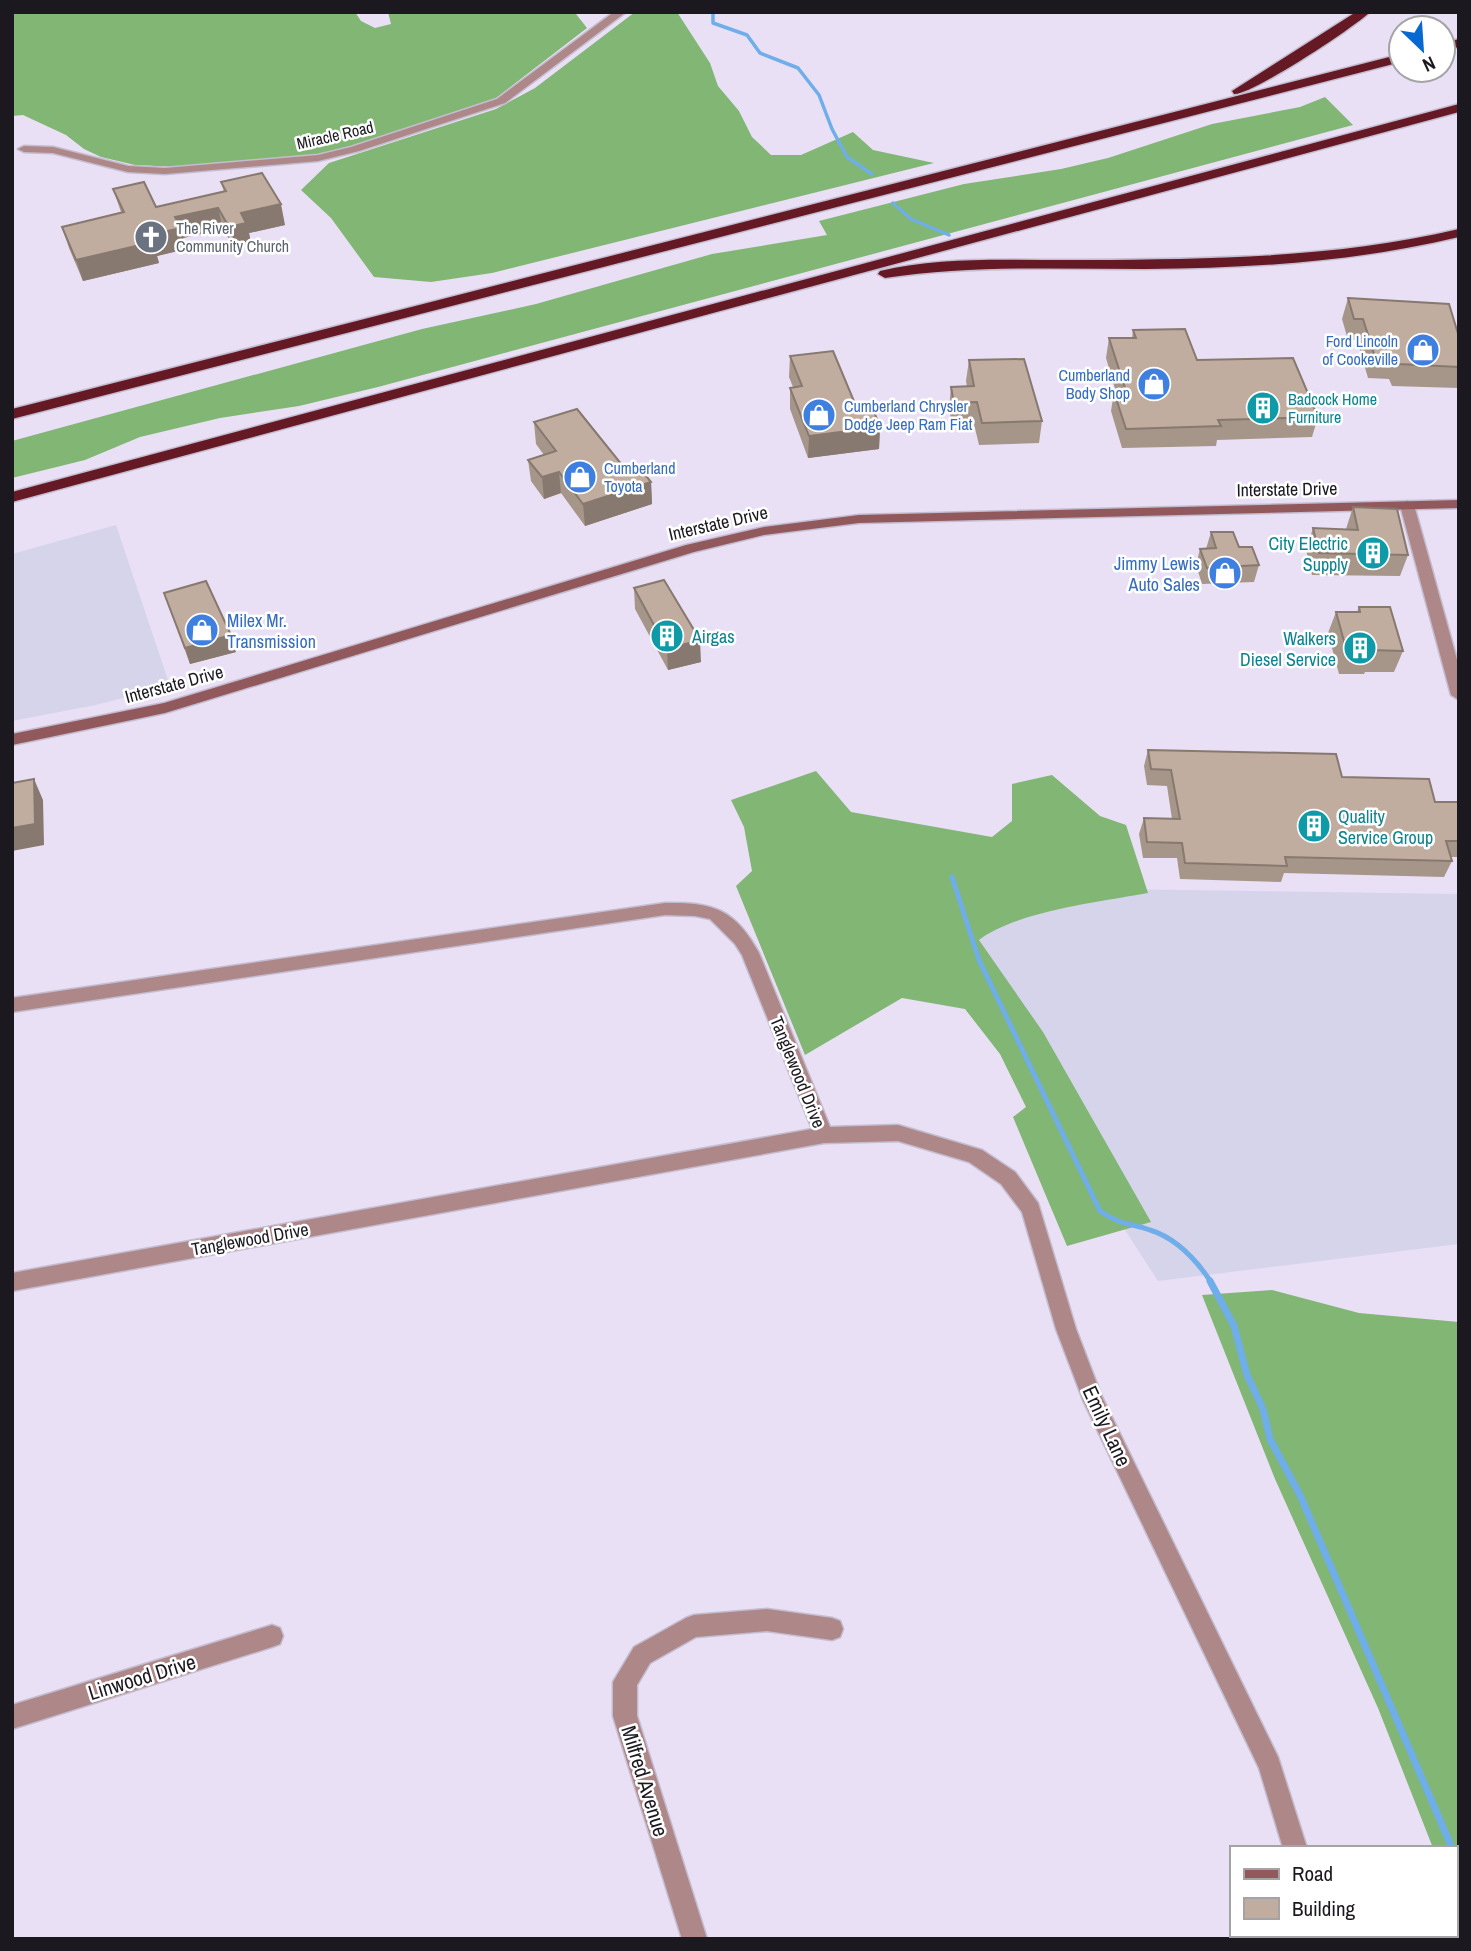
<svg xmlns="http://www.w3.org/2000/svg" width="1471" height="1951" viewBox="0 0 1471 1951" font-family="'Archivo Narrow',sans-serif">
<rect width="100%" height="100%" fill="#e9e0f6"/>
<g fill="#d6d4ea">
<path d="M 116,525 L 170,686 L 96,705 L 12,721 L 12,554 Z"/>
<path d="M 1042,888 L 1459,894 L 1459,1244 L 1158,1281 L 932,932 Z"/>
</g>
<g fill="#81b674">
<path d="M 12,12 L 355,12 L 361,21 L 375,28 L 391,24 L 388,12 L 570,12 L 576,14 L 587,28 L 496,98 L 353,147 L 318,154 L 178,167 L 135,165 L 101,157 L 84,149 L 66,135 L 23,115 L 12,116 Z"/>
<path d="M 635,12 L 677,12 L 710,63 L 718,86 L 739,111 L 752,137 L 771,155 L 801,155 L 853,132 L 873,150 L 934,163 L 492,273 L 431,282 L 374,277 L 331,218 L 301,190 L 329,163 L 496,109 L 535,88 Z"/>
<path d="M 1325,97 L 1353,125 L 378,387 L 299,406 L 220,418 L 140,437 L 85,460 L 12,478 L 12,441 L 422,329 L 536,304 L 712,254 L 827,235 L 819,221 L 964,184 L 1061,169 L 1108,158 L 1212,124 L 1300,107 Z"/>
<path d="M 816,771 L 851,812 L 992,837 L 1012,821 L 1012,784 L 1052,775 L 1100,816 L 1126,825 L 1148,893 C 1099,902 1018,911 979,940 L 1043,1032 L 1151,1222 L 1067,1246 L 1013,1117 L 1026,1107 L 1000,1054 L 965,1009 L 902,998 L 805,1055 L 736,886 L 752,871 L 744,827 L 731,800 Z"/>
<path d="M 1272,1290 L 1359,1313 L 1459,1322 L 1459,1912 L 1455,1904 L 1455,1848 L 1433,1848 L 1378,1708 L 1275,1479 L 1202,1295 Z"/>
</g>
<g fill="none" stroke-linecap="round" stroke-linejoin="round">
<g stroke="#6faee9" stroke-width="3.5">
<path d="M 713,12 L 713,23 L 747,35 L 760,53 L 798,68 L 819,95 L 832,129 L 847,157 L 872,174"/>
<path d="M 893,203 L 911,219 L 949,235"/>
</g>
<path stroke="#6faee9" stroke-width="5" d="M 952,877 L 979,960 L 1100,1211 C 1123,1226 1127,1222 1150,1230 C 1176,1238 1197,1261 1211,1282"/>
<g stroke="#6faee9" stroke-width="7">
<path d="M 1210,1281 L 1234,1326 L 1247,1375 L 1263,1409 L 1270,1439 L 1300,1495 L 1452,1848"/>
<path d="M 1455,1855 L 1459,1864"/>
</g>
<defs>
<g id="minor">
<path d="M 614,12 L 626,12 L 505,103 L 359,151 L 318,161 L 165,174 L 128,172 L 53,153 L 24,152 L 18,149 L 24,146 L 53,147 L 128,166 L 165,168 L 318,155 L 351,147 L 497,99 Z"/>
<path d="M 1407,501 L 1414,505 L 1459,667 L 1459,700 L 1451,695 L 1400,505 Z"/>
<path d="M 665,903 C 713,902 735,909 759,953 L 830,1127 L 898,1125 L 982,1150 L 1015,1172 L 1038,1203 L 1076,1329 L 1102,1397 L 1278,1757 L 1307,1848 L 1283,1848 L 1259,1768 L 1083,1400 L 1056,1329 L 1022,1212 L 1001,1184 L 969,1162 L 898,1141 L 824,1143 L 12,1291 L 12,1273 L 812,1129 L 742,955 L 735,944 L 710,919 L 695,916 L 665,915 L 12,1012 L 12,998 Z"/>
<path d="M 767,1609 L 832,1618 L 840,1621 L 843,1629 L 840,1637 L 832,1640 L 767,1631 L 696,1637 L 650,1663 L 637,1685 L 637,1716 L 707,1939 L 682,1939 L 613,1716 L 613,1682 L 634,1647 L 686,1618 L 694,1615 Z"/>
<path d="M 272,1625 L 280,1628 L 283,1636 L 280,1644 L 272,1647 L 12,1729 L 12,1705 Z"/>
<rect x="1272" y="1935" width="25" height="4"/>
</g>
<path id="secondary" d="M 1459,500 L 1459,508 L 859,523 L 764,535 L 694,552 L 165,713 L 12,745 L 12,734 L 164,703 L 686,545 L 764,527 L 859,515 Z"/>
<g id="motorway">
<path d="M 1356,12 L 1370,12 C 1355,27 1250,96 1234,94 L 1232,91 Z"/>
<path d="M 1459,39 L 1459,47 L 1443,51 L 1443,43 Z"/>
<path d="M 1401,54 L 1401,62 L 12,419 L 12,409 Z"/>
<path d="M 1459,104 L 1459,112 L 12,502 L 12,492 Z"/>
<path d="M 1459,229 L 1459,237 C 1355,262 1252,268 1146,269 C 1059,269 971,265 885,278 L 878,274 L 880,271 C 946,255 1020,261 1088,260 C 1213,259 1336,258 1459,229 Z"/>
</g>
</defs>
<use href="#minor" stroke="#c4bccf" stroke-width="3"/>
<use href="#secondary" stroke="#c4bccf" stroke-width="3"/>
<use href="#motorway" stroke="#c4bccf" stroke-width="3"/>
<use href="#minor" fill="#ae8788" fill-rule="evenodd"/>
<use href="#secondary" fill="#91595c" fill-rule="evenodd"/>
<use href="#motorway" fill="#651924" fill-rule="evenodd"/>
</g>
<g fill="#a69589">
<path d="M 221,182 L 285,225 L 249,233 L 251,244 L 234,248 L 223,229 L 183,238 L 186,249 L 157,256 L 159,263 L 83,281 L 69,248 L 62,227 L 121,212 L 113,189 L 156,207 L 224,192 Z"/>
<path d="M 1348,298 L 1459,337 L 1459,388 L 1392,386 L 1389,379 L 1368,378 L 1357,340 L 1348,340 L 1342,319 Z"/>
<path d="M 1133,330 L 1318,417 L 1312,437 L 1217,440 L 1216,446 L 1122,448 L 1111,411 L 1114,392 L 1116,392 L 1106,358 L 1109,338 L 1132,338 Z"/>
<path d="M 790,356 L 858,411 L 880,427 L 879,449 L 808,458 L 790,409 L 790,388 L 793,387 L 789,377 Z"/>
<path d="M 969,360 L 1042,421 L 1039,443 L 979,445 L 974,424 L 952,424 L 949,409 L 951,387 L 967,387 L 966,381 Z"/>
<path d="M 534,422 L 651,482 L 652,504 L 585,526 L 561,493 L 544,499 L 531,481 L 528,460 L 544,455 L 536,444 Z"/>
<path d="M 1353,507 L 1408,555 L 1400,576 L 1312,575 L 1306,550 L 1313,528 L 1346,529 Z"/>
<path d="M 1211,532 L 1239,547 L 1259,565 L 1254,582 L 1202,584 L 1196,565 L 1200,549 L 1206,549 Z"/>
<path d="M 634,588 L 701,662 L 668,670 L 635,609 Z"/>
<path d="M 164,593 L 236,652 L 190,664 Z"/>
<path d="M 1359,607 L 1403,651 L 1394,672 L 1365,672 L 1364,674 L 1339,674 L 1328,633 L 1336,612 L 1357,612 Z"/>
<path d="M 1148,750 L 1342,777 L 1435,802 L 1459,802 L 1459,857 L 1451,857 L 1452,861 L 1444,877 L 1284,873 L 1281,882 L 1180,879 L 1177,858 L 1143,858 L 1139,834 L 1144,818 L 1172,819 L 1167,786 L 1147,785 L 1144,766 Z"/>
</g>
<g fill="#87796f">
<path d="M 281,204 L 285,225 L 249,233 L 251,244 L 234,248 L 229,227 L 241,213 Z"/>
<path d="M 218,208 L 223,229 L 183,238 L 186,249 L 157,256 L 159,263 L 83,281 L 76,260 L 175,217 Z"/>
<path d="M 880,427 L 879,449 L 808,458 L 809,436 Z"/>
<path d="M 559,472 L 561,493 L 544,499 L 542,477 Z"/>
<path d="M 651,482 L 652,504 L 585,526 L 583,504 Z"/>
<path d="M 231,635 L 236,652 L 190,664 L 185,648 Z"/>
<path d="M 700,640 L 701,662 L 668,670 L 667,649 Z"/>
<path d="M 34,779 L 43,800 L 44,845 L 12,851 L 12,828 Z"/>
</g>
<g fill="#c1ad9f" stroke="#87796f" stroke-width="2">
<path d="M 262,173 L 281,204 L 241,213 L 246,223 L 229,227 L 218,208 L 175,217 L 181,228 L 150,235 L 153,242 L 76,260 L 62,227 L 124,212 L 113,189 L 144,182 L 156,207 L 226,191 L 221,182 Z"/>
<path d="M 1348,298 L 1449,304 L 1459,337 L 1459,367 L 1399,364 L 1397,357 L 1375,357 L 1363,319 L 1354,319 Z"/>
<path d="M 1185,329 L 1197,360 L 1293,358 L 1318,417 L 1218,420 L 1221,426 L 1126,429 L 1114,392 L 1126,391 L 1109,338 L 1136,338 L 1133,330 Z"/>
<path d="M 833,351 L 858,411 L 873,409 L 880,427 L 809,436 L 790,388 L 802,386 L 790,356 Z"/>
<path d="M 1024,359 L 1042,421 L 982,423 L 977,402 L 954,403 L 951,387 L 974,386 L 969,360 Z"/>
<path d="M 577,409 L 626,470 L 638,466 L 651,482 L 583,504 L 559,472 L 542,477 L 528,460 L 556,451 L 534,422 Z"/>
<path d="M 1353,507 L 1397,509 L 1408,555 L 1319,553 L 1313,528 L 1358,530 Z"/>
<path d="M 1211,532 L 1233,532 L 1239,547 L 1252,547 L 1259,565 L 1207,568 L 1200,549 L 1216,548 Z"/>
<path d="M 664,580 L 700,640 L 667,649 L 634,588 Z"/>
<path d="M 206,581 L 231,635 L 185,648 L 164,593 Z"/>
<path d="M 1359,607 L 1390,607 L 1403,651 L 1372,650 L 1372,653 L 1347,652 L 1336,612 L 1360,612 Z"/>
<path d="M 1148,750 L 1336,754 L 1342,777 L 1429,779 L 1435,802 L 1459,802 L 1459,841 L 1446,841 L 1452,861 L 1285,857 L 1287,866 L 1185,863 L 1182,843 L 1147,842 L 1144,818 L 1180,819 L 1171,770 L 1151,769 Z"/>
<path d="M 34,779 L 35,824 L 12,828 L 12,783 Z"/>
</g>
<defs>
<symbol id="church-disc" viewBox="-11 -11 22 22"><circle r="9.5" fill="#6b7280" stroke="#fff"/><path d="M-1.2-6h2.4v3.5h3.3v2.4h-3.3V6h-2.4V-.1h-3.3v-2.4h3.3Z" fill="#fff"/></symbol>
<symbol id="shop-disc" viewBox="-11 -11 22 22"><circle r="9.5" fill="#3f7fe0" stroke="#fff"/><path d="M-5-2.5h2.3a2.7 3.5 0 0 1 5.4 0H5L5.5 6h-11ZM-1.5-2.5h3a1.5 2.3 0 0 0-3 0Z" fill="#fff"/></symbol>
<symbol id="building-disc" viewBox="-11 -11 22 22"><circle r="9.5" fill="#0f9aa8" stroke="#fff"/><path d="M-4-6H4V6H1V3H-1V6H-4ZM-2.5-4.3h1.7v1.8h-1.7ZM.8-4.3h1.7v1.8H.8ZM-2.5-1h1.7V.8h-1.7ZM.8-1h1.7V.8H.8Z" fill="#fff"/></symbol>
</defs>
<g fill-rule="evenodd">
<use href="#church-disc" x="132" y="218" width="38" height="38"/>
<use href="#shop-disc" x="1404" y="331" width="38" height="38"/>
<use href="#shop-disc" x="1135" y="365" width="38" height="38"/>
<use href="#building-disc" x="1244" y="389" width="38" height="38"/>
<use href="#shop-disc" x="800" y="396" width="38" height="38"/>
<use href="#shop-disc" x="561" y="458" width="38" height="38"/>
<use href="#building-disc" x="1354" y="534" width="38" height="38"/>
<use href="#shop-disc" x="1206" y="554" width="38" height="38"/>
<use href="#shop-disc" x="183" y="611" width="38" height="38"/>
<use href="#building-disc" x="648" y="617" width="38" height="38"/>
<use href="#building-disc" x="1341" y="629" width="38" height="38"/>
<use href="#building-disc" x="1295" y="807" width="38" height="38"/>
</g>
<g text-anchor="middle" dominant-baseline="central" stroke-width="5" stroke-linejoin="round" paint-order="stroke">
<g font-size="16" fill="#1b1820" stroke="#fff">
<text transform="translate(335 135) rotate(-13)">Miracle Road</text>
</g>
<g font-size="16" fill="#5b616d" stroke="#fff" text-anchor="start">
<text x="176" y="228">The River<tspan x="176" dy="18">Community Church</tspan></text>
</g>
<g font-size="16" fill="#366cbe" stroke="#fff" text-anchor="end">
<text x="1398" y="341">Ford Lincoln<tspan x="1398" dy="18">of Cookeville</tspan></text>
<text x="1130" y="375">Cumberland<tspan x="1130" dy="18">Body Shop</tspan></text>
<text x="844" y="406" text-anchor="start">Cumberland Chrysler<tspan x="844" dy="18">Dodge Jeep Ram Fiat</tspan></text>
<text x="604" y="468" text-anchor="start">Cumberland<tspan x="604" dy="18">Toyota</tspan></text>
</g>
<g font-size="16" fill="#0d838f" stroke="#fff" text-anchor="start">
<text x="1288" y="399">Badcock Home<tspan x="1288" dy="18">Furniture</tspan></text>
</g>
<g font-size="18" fill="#1b1820" stroke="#fff">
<text transform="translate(1287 489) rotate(-1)">Interstate Drive</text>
<text transform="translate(718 523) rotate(-13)">Interstate Drive</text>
<text transform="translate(174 684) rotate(-15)">Interstate Drive</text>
<text transform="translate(798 1072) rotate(68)">Tanglewood Drive</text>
<text transform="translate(250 1239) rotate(-10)">Tanglewood Drive</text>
</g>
<g font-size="18" fill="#0d838f" stroke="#fff" text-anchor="end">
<text x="1348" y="543">City Electric<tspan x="1348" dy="21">Supply</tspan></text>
<text x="692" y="636" text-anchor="start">Airgas</text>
<text x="1336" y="638">Walkers<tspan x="1336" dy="21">Diesel Service</tspan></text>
<text x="1338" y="816" text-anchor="start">Quality<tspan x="1338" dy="21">Service Group</tspan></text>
</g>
<g font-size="18" fill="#366cbe" stroke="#fff" text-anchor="end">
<text x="1200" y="563">Jimmy Lewis<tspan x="1200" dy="21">Auto Sales</tspan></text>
<text x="227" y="620" text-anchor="start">Milex Mr.<tspan x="227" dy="21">Transmission</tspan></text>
</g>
<g font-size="21" fill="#1b1820" stroke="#fff">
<text transform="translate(1107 1426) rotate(65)">Emily Lane</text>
<text transform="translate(142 1677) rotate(-17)">Linwood Drive</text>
<text transform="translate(645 1781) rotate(73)">Milfred Avenue</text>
</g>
</g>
<rect width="1471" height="1951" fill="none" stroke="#1b1820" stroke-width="28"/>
<rect x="1230" y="1846" width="228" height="91" fill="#ffffff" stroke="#a4a3a6" stroke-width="2"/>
<rect x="1244" y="1869" width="35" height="10" fill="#91595c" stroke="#a4a3a6" stroke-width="2"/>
<text x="1292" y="1881" font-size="21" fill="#1b1820">Road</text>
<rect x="1244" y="1898" width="35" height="21" fill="#c1ad9f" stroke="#a4a3a6" stroke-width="2"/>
<text x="1292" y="1916" font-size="21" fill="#1b1820">Building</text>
<g transform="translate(1422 49) rotate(155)"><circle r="33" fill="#ffffff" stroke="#a4a3a6" stroke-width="2"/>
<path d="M0-5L12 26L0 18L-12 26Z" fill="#0768d1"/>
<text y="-10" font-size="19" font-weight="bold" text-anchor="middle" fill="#1b1820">N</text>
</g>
</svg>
